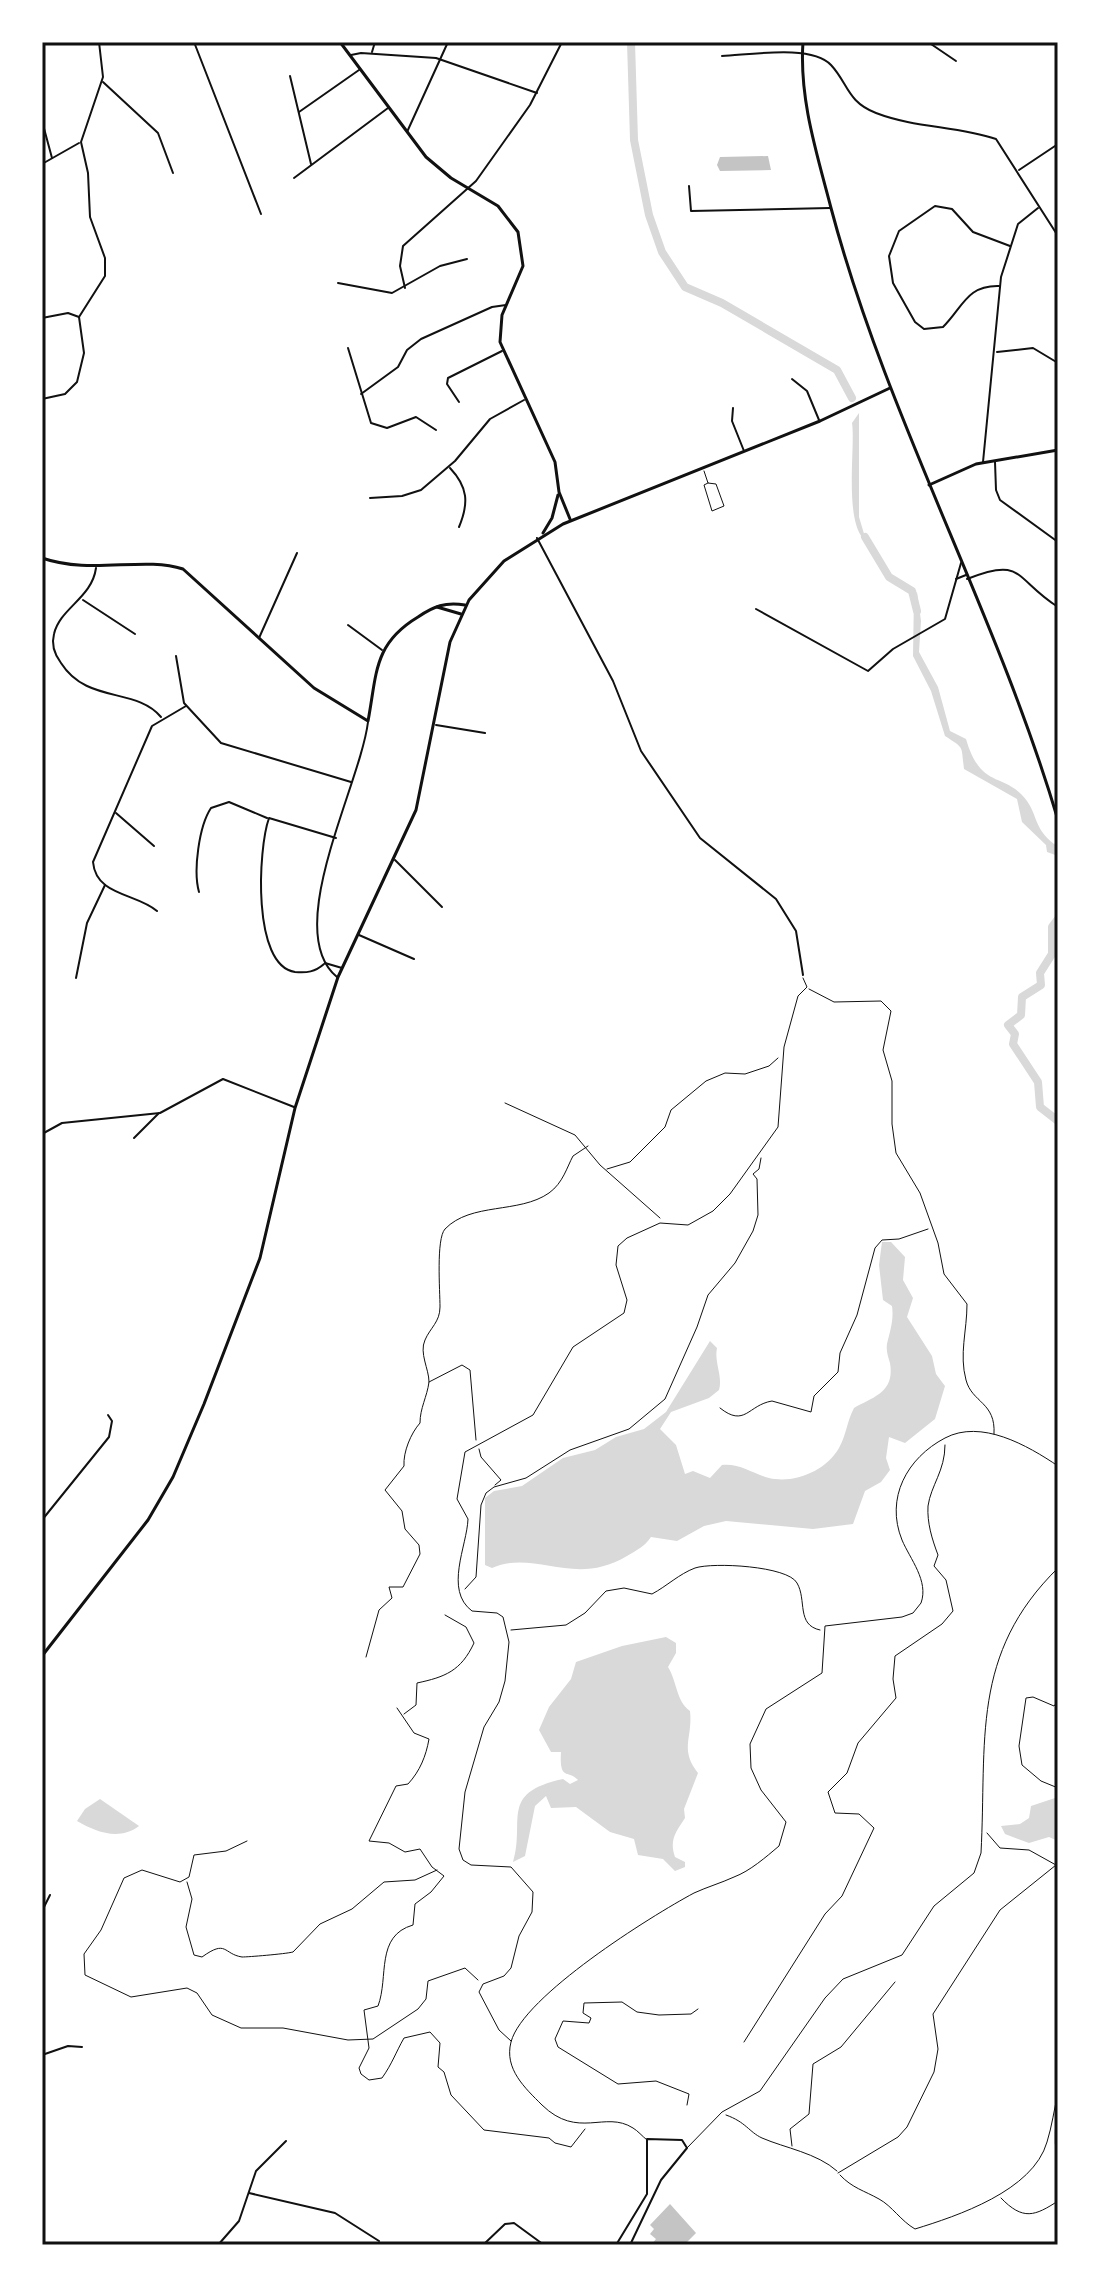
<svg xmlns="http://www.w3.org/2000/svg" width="1100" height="2287" viewBox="0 0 1100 2287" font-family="'Alegreya Sans',sans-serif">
<rect width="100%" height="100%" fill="#fff"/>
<g fill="#d9d9d9">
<path d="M 859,413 L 859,517 L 865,537 L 872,544 C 841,536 856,448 852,423 Z"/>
<path d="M 917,592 L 921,621 L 919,652 L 938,687 L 950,731 L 966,739 C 981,791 1005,771 1027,801 C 1038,817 1034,828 1054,844 L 1058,842 L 1058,856 L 1047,852 L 1046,845 L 1022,822 L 1017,799 L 964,769 C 961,745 965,749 945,736 L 931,691 L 913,656 L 914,595 Z"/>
<path d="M 882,1242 L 891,1242 L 905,1257 L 903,1280 L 913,1298 L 907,1317 L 932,1356 L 936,1374 L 945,1386 L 935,1419 L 905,1443 L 889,1437 L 886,1458 L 890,1470 L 881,1482 L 865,1491 L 853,1524 L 813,1529 L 726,1521 L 704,1526 L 677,1541 L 651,1537 C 643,1548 638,1549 627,1556 C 574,1588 535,1549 492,1568 L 485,1565 L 485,1498 L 494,1491 L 522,1486 L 563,1458 L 595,1450 L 616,1437 L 644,1429 L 666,1412 L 710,1341 L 717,1348 C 714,1363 723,1376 719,1390 L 709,1398 L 671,1412 L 660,1429 L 676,1445 L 685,1474 L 693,1471 L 710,1478 L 722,1465 C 740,1463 753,1474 769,1478 C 794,1484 826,1471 839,1448 C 846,1436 847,1421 854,1408 C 874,1397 895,1392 890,1363 C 888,1356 886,1351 887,1344 C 890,1331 894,1320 892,1306 L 883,1300 L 879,1265 Z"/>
<path d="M 666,1637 L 676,1643 L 676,1653 L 668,1667 C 677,1681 676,1701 690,1711 C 693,1738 679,1749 698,1773 L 684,1809 L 685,1818 C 676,1832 669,1840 675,1857 L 685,1862 L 685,1867 L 675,1871 L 663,1859 L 638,1855 L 634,1839 L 610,1832 L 576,1807 L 551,1808 L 546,1796 L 535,1806 L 525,1856 L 513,1862 C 526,1821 498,1793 563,1779 L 570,1784 L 578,1780 C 569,1769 559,1782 561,1752 L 551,1752 L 539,1730 L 549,1707 L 571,1679 L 576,1662 L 622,1646 Z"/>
<path d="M 1058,1797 L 1058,1841 L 1049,1837 L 1029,1843 L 1005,1834 L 1001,1826 L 1020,1824 L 1029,1818 L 1031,1806 Z"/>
<path d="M 100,1799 L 139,1826 C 119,1841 96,1832 77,1821 L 85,1809 Z"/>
</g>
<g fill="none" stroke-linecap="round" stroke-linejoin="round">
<g stroke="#d9d9d9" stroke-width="8">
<path d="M 631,42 L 634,140 L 649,215 L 662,252 L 685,287 L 722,303 L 837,370 L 852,398"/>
<path d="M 865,537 L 889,577 L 912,591 L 917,611"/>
<path d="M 1058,919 L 1052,927 L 1052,954 L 1040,973 L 1041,985 L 1022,997 L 1021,1015 L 1008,1025 L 1015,1034 L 1013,1044 L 1038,1082 L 1040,1107 L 1058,1121"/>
<path d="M 1058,2132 L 1058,2142"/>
</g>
</g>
<g fill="#c4c4c4">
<path d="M 720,157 L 768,156 L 771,170 L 720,171 L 717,165 Z"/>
<path d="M 670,2204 L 696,2233 L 684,2245 L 651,2245 L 656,2239 L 650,2234 L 654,2229 L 650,2225 Z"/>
</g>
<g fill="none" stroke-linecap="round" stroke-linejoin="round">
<g stroke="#111" stroke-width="1">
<path d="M 505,1103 L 575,1135 L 600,1165 L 660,1218"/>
<path d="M 607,1169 L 630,1162 L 665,1127 L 671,1110 L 706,1081 L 725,1073 L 745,1074 L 769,1066 L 778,1058"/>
<path d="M 429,1382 L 462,1365 L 470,1370 L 476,1440"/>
<path d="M 720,1408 C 745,1428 748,1405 772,1401 L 811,1412 L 814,1396 L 838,1372 L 840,1353 L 857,1315 L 875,1248 L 882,1240 L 899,1239 L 928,1229"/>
<path d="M 479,1449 L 481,1457 L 501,1480 L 495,1485"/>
<path d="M 465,1589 L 476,1577 L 481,1505 L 486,1493 L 494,1487 L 526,1478 L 570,1450 L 629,1429 L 665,1399 L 697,1327 L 708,1295 L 735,1263 L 753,1231 L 758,1215 L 757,1179 L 753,1174 L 759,1169 L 761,1158"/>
<path d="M 511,1630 L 566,1625 L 585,1613 L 606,1591 L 624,1588 L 652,1594 C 667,1586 679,1574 695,1568 C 713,1562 788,1566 797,1583 C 807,1600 796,1625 820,1630"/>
<path d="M 366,1657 L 379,1610 L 392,1598 L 389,1587 L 403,1587 L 420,1554 L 419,1545 L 405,1529 L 402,1511 L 385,1490 L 404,1466 C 403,1452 411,1433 420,1423 C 420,1408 427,1397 429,1382 C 429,1369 419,1353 425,1340 C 430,1328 440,1322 440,1307 C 440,1291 436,1239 445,1229 C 471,1202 519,1214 549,1193 C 563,1183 567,1167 573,1156 L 588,1146"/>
<path d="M 1058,1701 L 1054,1706 L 1033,1697 L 1026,1698 L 1019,1746 L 1022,1765 L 1041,1781 L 1058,1788"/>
<path d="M 397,1708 L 414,1733 L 429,1739 C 426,1756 420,1771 408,1784 L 396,1786 L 369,1841 L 389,1843 L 405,1852 L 420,1849 L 432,1867 L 444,1876 L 431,1892 L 415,1904 L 413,1925 C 375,1936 389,1977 378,2006 L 364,2010 L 369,2048 L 359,2068 L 361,2074 L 369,2080 L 382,2078 C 392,2064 396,2052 404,2038 L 430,2032 L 440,2043 L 438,2067 L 444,2072 L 451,2095 L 484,2130 L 549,2138 L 555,2143 L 571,2147 L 585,2129"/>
<path d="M 404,1714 L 416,1705 L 417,1683 C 445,1677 461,1671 474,1643 L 466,1627 L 445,1615"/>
<path d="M 247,1841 L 226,1851 L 194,1855 L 189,1877 L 180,1882 L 142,1870 L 124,1878 L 101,1930 L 84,1954 L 85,1975 L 131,1997 L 187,1988 L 197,1993 L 212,2015 L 241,2028 L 283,2028 L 348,2040 L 373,2039 L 418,2009 L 426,1999 L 428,1981 L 465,1968 L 478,1980"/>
<path d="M 1058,1863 L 1058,1871"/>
<path d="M 187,1882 L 192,1899 L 186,1927 L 194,1955 L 202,1957 C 227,1939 223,1954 242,1957 C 248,1957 285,1954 293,1952 L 320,1924 L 352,1909 L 384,1882 L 415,1880 L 437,1870"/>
<path d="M 744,2042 L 825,1914 L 842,1896 L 874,1828 L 859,1814 L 835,1813 L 828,1792 L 847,1773 L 858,1743 L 896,1698 L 893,1679 L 895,1656 L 942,1624 L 953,1611 L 946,1580 L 934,1566 L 938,1555 C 932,1539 927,1523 928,1506 C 931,1485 945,1471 945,1445"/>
<path d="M 687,2105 L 689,2094 L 656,2081 L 618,2084 L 558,2047 L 555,2039 L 563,2021 L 589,2023 L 591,2018 L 583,2013 L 584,2003 L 622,2002 L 637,2012 L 659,2015 L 691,2014 L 698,2009"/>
<path d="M 726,2115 C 746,2122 749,2132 762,2138 C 785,2148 817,2153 837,2171"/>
<path d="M 792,2146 L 790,2129 L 809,2114 L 813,2064 L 841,2047 L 895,1982"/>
<path d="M 838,2173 L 898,2137 L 907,2127 L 934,2072 L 938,2049 L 933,2014 L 1000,1910 L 1056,1865 L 1029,1850 L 1000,1848 L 987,1833"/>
<path d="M 840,2175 C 852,2188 865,2191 879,2199 C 892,2206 901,2221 915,2229 C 957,2216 1033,2191 1047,2142 C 1052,2126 1054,2110 1058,2093"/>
<path d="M 1001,2198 C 1023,2221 1035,2216 1058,2201"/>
</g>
<g stroke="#111" stroke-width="1">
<path d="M 704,471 L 708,483 L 716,484 L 724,506 L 712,511 L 704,485 L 708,483"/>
<path d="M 809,989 L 834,1002 L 881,1001 L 891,1011 L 883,1050 L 892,1081 L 892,1124 L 896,1153 L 920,1193 L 938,1243 L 944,1274 L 967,1304 C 967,1331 959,1354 966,1380 C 972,1403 996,1402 994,1434"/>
<path d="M 511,2041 L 499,2030 L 479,1992 L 483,1984 L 504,1976 L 511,1968 L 519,1936 L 532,1912 L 533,1892 L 511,1867 L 471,1865 L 463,1860 L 459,1849 L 465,1792 L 484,1727 L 499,1702 L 505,1681 L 509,1642 L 503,1617 L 497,1613 L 472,1611 C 444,1590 467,1546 468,1519 L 457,1499 L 465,1452 L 533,1415 L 573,1347 L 624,1313 L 627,1300 L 616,1265 L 618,1246 L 627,1238 L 660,1223 L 688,1225 L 713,1211 L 730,1194 L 778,1127 L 784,1047 L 798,996 L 807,987 L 803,978"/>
<path d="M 647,2140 C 642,2136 638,2131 633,2128 C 605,2110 578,2140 542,2105 C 525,2088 504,2069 511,2042 C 523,1996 651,1916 694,1893 C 707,1887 721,1883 734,1877 C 750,1871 766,1857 779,1846 L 786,1822 L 761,1790 L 751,1768 L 750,1744 L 766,1709 L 822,1673 L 825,1626 L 902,1617 L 913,1613 L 921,1603 C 929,1581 910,1559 902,1540 C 885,1498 907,1458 945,1438 C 981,1419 1027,1445 1058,1466"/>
<path d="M 687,2148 L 722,2112 L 760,2091 L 825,1998 L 843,1979 L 902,1955 L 934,1906 L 974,1873 L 981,1853 C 987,1741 970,1654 1058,1568"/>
</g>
<g stroke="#111" stroke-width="2">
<path d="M 194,42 L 261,214"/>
<path d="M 928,42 L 956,61"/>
<path d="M 372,52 L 375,42"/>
<path d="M 351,55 L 361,53 L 436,58 L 537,93"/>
<path d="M 722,56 C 749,55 812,44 831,65 C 848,83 847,102 876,113 C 915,128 957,126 996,139 L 1058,236"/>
<path d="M 290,76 L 311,164"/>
<path d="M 103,82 L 158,133 L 173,173"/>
<path d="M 299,112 L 359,70"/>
<path d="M 42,121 L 52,158"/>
<path d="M 407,132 L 448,42"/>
<path d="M 42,164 L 79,143"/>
<path d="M 1019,170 L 1058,144"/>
<path d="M 294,178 L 388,108"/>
<path d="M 689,186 L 691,211 L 830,208"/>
<path d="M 338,283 L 392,293 L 440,266 L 467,259"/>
<path d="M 999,286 C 967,285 963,307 943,327 L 924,329 L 915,322 L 893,283 L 889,256 L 899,231 L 935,206 L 952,209 L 973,232 L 1010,246"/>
<path d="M 405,288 L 400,266 L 403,246 L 476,181 L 530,105 L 562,42"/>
<path d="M 42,318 L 68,313 L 79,317"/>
<path d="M 348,348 L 371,423 L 387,428 L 416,417 L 436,430"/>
<path d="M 997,352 L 1033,348 L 1058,363"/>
<path d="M 792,379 L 807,391 L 819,420"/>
<path d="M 361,394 L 398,367 L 407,350 L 421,339 L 492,307 L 506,305"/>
<path d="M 42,399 L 65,394 L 77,382 L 84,353 L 79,317 L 105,276 L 105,258 L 90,217 L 88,173 L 81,142 L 103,77 L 99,42"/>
<path d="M 459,402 L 447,384 L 448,378 L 502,351"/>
<path d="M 733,408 L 732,421 L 744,451"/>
<path d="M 983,462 L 1001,277 L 1018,224 L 1038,208"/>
<path d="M 995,462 L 996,490 L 1000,500 L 1058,542"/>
<path d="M 450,468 C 468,487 469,503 459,527"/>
<path d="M 370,498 L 402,496 L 421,490 L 455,461 L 490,419 L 524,400"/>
<path d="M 537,538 L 613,681 L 641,751 L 700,838 L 776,899 L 796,931 L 803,975"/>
<path d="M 96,568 C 92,598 60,608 54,634 C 51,645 55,655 61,663 C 87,704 136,687 161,717"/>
<path d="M 956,579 L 966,575"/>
<path d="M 967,579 C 1024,556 1014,579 1058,607"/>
<path d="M 83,600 L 135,634"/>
<path d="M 756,609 L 868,671 L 893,649 L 945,619 L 961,563"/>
<path d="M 348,625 L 382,650"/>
<path d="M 259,638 L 297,553"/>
<path d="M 176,656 L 184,703 L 221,743 L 351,782"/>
<path d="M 436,725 L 485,733"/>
<path d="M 116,813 L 154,846"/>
<path d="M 395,860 L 442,907"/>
<path d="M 199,892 C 193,871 199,826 211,808 L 229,802 L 267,818"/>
<path d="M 157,911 C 136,893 96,896 93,862 L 152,726 L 186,706"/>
<path d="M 359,935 L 414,959"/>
<path d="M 325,963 L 342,968"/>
<path d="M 324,964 C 315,972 307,973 295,972 C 252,966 258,849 269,818 L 336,838"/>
<path d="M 337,977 C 281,931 360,786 368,722"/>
<path d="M 76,978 L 87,923 L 105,885"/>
<path d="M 42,1134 L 62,1123 L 160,1113 L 223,1079 L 294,1107"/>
<path d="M 134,1138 L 159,1113"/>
<path d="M 42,1520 L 109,1437 L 112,1421 L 108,1415"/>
<path d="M 42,1911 L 50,1895"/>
<path d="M 42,2055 L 68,2046 L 82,2047"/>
<path d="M 249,2193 L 335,2213 L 379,2241"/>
<path d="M 218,2245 L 239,2221 L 256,2171 L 286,2141"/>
<path d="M 483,2245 L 505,2224 L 514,2223 L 544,2245"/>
<path d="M 616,2245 L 647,2194 L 647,2139 L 682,2140 L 687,2148 L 661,2180 L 630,2245"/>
</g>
<g stroke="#111" stroke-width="3">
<path d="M 42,558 C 91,575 143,556 183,569 L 314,688 L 368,721 C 377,674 373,644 418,617 C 434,606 445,602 465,605"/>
<path d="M 437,607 L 461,614"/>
</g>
<g stroke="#111" stroke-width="3">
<path d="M 340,42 L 426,157 L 451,178 L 498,206 L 518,232 L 523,266 L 502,315 L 500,342 L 555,462 L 559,492 L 570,519"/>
<path d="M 929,485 L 976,464 L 1058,450"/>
<path d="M 543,533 L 552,518 L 558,495"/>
<path d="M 42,1656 L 148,1520 L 173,1477 L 204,1404 L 260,1258 L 295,1108 L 338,977 L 416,810 L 450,642 L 469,600 L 504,561 L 563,524 L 820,421 L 890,388"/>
</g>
<path stroke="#111" stroke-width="3" d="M 803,42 C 799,99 817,154 831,208 C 887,419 996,611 1058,820"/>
</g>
<rect width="1100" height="2287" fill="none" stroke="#ffffff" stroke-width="88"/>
<rect x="44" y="44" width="1012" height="2199" fill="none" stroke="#111" stroke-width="3"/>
</svg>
